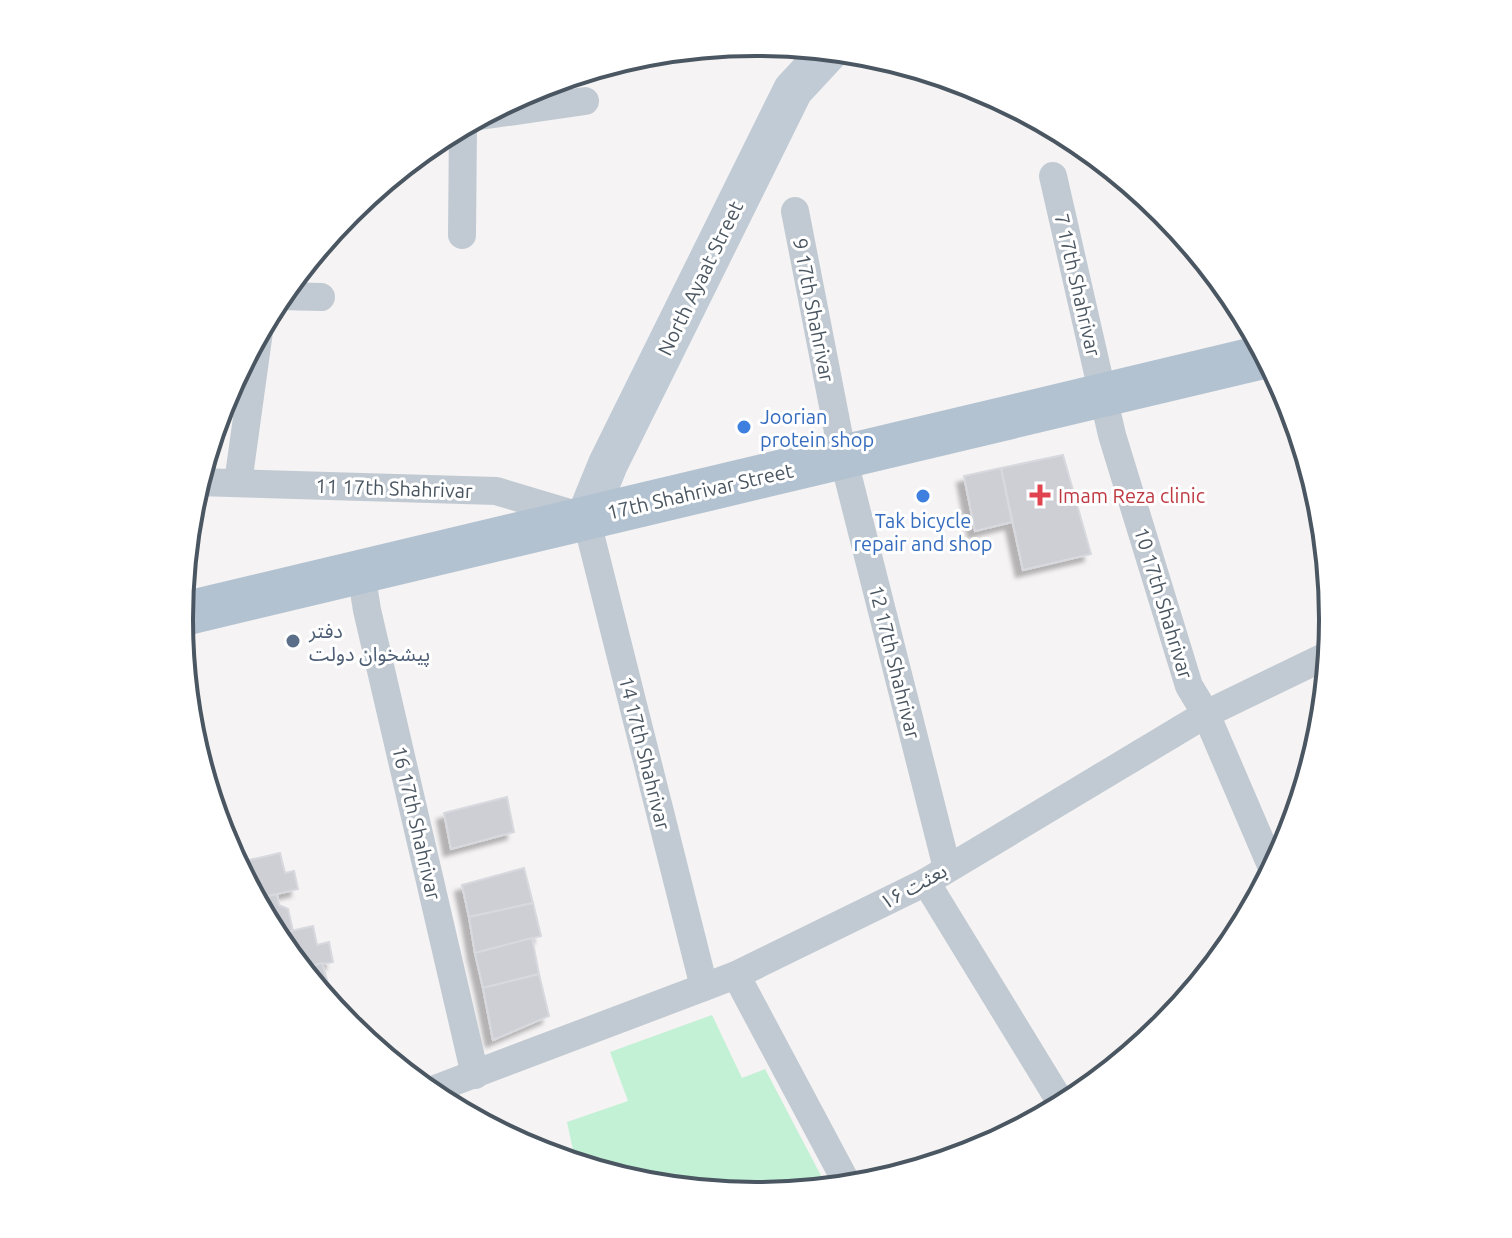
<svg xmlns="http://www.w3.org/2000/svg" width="1512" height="1238" viewBox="0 0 1512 1238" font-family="Ubuntu,'Noto Sans Arabic',sans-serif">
<defs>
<filter id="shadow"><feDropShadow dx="-7" dy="7" stdDeviation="2" flood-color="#0004"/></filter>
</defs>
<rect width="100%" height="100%" fill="#f5f3f3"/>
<path fill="#c3f1d5" d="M 712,1015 L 742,1078 L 765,1069 L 828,1189 L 756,1196 L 643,1185 L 576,1164 L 567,1122 L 628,1101 L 610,1052 Z"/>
<g fill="#cdcfd5" stroke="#d7d9de" stroke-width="2" filter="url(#shadow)">
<path d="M 1063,455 L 1091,554 L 1023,570 L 1001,468 Z"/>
<path d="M 1001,468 L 1012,522 L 975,531 L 964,476 Z"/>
<path d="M 507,797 L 514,832 L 451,849 L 444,813 Z"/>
<path d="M 280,853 L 285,873 L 294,871 L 298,889 L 255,899 L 236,863 Z"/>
<path d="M 524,868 L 533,903 L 469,917 L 462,885 Z"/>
<path d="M 277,894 L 279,905 L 288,909 L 293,931 L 274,935 L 255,899 Z"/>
<path d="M 533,903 L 541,936 L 475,953 L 469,917 Z"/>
<path d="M 313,926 L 317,945 L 329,942 L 333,962 L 300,969 L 274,935 Z"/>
<path d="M 532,938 L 539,974 L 483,988 L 475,953 Z"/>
<path d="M 322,963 L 333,1000 L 327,1002 L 300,969 Z"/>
<path d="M 539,974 L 549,1016 L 493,1040 L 483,988 Z"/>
</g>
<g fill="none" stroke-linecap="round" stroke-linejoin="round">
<g stroke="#c1cad2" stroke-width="28">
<path d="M 480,116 L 585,101"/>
<path d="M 1053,176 L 1112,435 L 1189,686 L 1206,714 L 1273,870"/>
<path d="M 795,211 L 843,457 L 947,868"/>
<path d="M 462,235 L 463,125"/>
<path d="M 279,296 L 321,297"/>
<path d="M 197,482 L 496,491 L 586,518 L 704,987"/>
<path d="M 238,483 L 259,331"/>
<path d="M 361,572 L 367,610 L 475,1075"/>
<path d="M 926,882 L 1063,1106"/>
<path d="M 736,975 L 849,1187"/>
<path d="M 427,1092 L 736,975 L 926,882 L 1206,714 L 1330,654"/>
</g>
<path stroke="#c1cbd6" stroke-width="40" d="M 586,518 L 608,464 L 793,90 L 831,49"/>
<path stroke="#b3c2d1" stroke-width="44" d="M 179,615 L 1267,356"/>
</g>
<g fill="#3f7fe0" stroke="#fff" stroke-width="3">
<circle cx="744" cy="427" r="8"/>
<circle cx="923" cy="496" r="8"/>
</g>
<path fill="#e0444e" stroke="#fff" stroke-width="3" d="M1036 483h8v8h8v8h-8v8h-8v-8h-8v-8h8z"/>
<circle fill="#5c6f8a" stroke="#fff" stroke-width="3" cx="293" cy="641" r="8"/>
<g text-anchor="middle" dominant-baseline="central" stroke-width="6" stroke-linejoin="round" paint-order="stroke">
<g font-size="20" fill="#4a5661" stroke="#fff">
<text transform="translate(700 278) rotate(-64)">North Ayaat Street</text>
<text transform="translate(1078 285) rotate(77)">7 17th Shahrivar</text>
<text transform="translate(814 310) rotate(79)">9 17th Shahrivar</text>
<text transform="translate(394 488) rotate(2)">11 17th Shahrivar</text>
<text transform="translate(700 491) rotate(-13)">17th Shahrivar Street</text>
<text transform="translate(1164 603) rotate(73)">10 17th Shahrivar</text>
<text transform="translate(895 662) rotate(76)">12 17th Shahrivar</text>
<text transform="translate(645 753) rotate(76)">14 17th Shahrivar</text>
<text transform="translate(417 823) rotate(77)">16 17th Shahrivar</text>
<text transform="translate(913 886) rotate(-29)">بعثت ۱۶</text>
</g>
<g font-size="20" fill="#366cbe" stroke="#fff" text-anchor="start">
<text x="760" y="416">Joorian<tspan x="760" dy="23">protein shop</tspan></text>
<text x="923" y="520" text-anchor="middle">Tak bicycle<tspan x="923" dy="23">repair and shop</tspan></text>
</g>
<g font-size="20" fill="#be3a42" stroke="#fff" text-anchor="start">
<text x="1058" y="495">Imam Reza clinic</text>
</g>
<g font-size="20" fill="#4e5e75" stroke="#fff" text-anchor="start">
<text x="309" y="630">دفتر<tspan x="309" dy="23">پیشخوان دولت</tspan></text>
</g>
</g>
<path d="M0 0H1512V1238H0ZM193 619a563 563 0 1 1 1126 0a563 563 0 1 1-1126 0Z" fill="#fff" fill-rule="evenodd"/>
<path fill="none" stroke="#4a5661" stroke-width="4" d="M193 619a563 563 0 1 1 1126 0a563 563 0 1 1-1126 0Z"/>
</svg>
